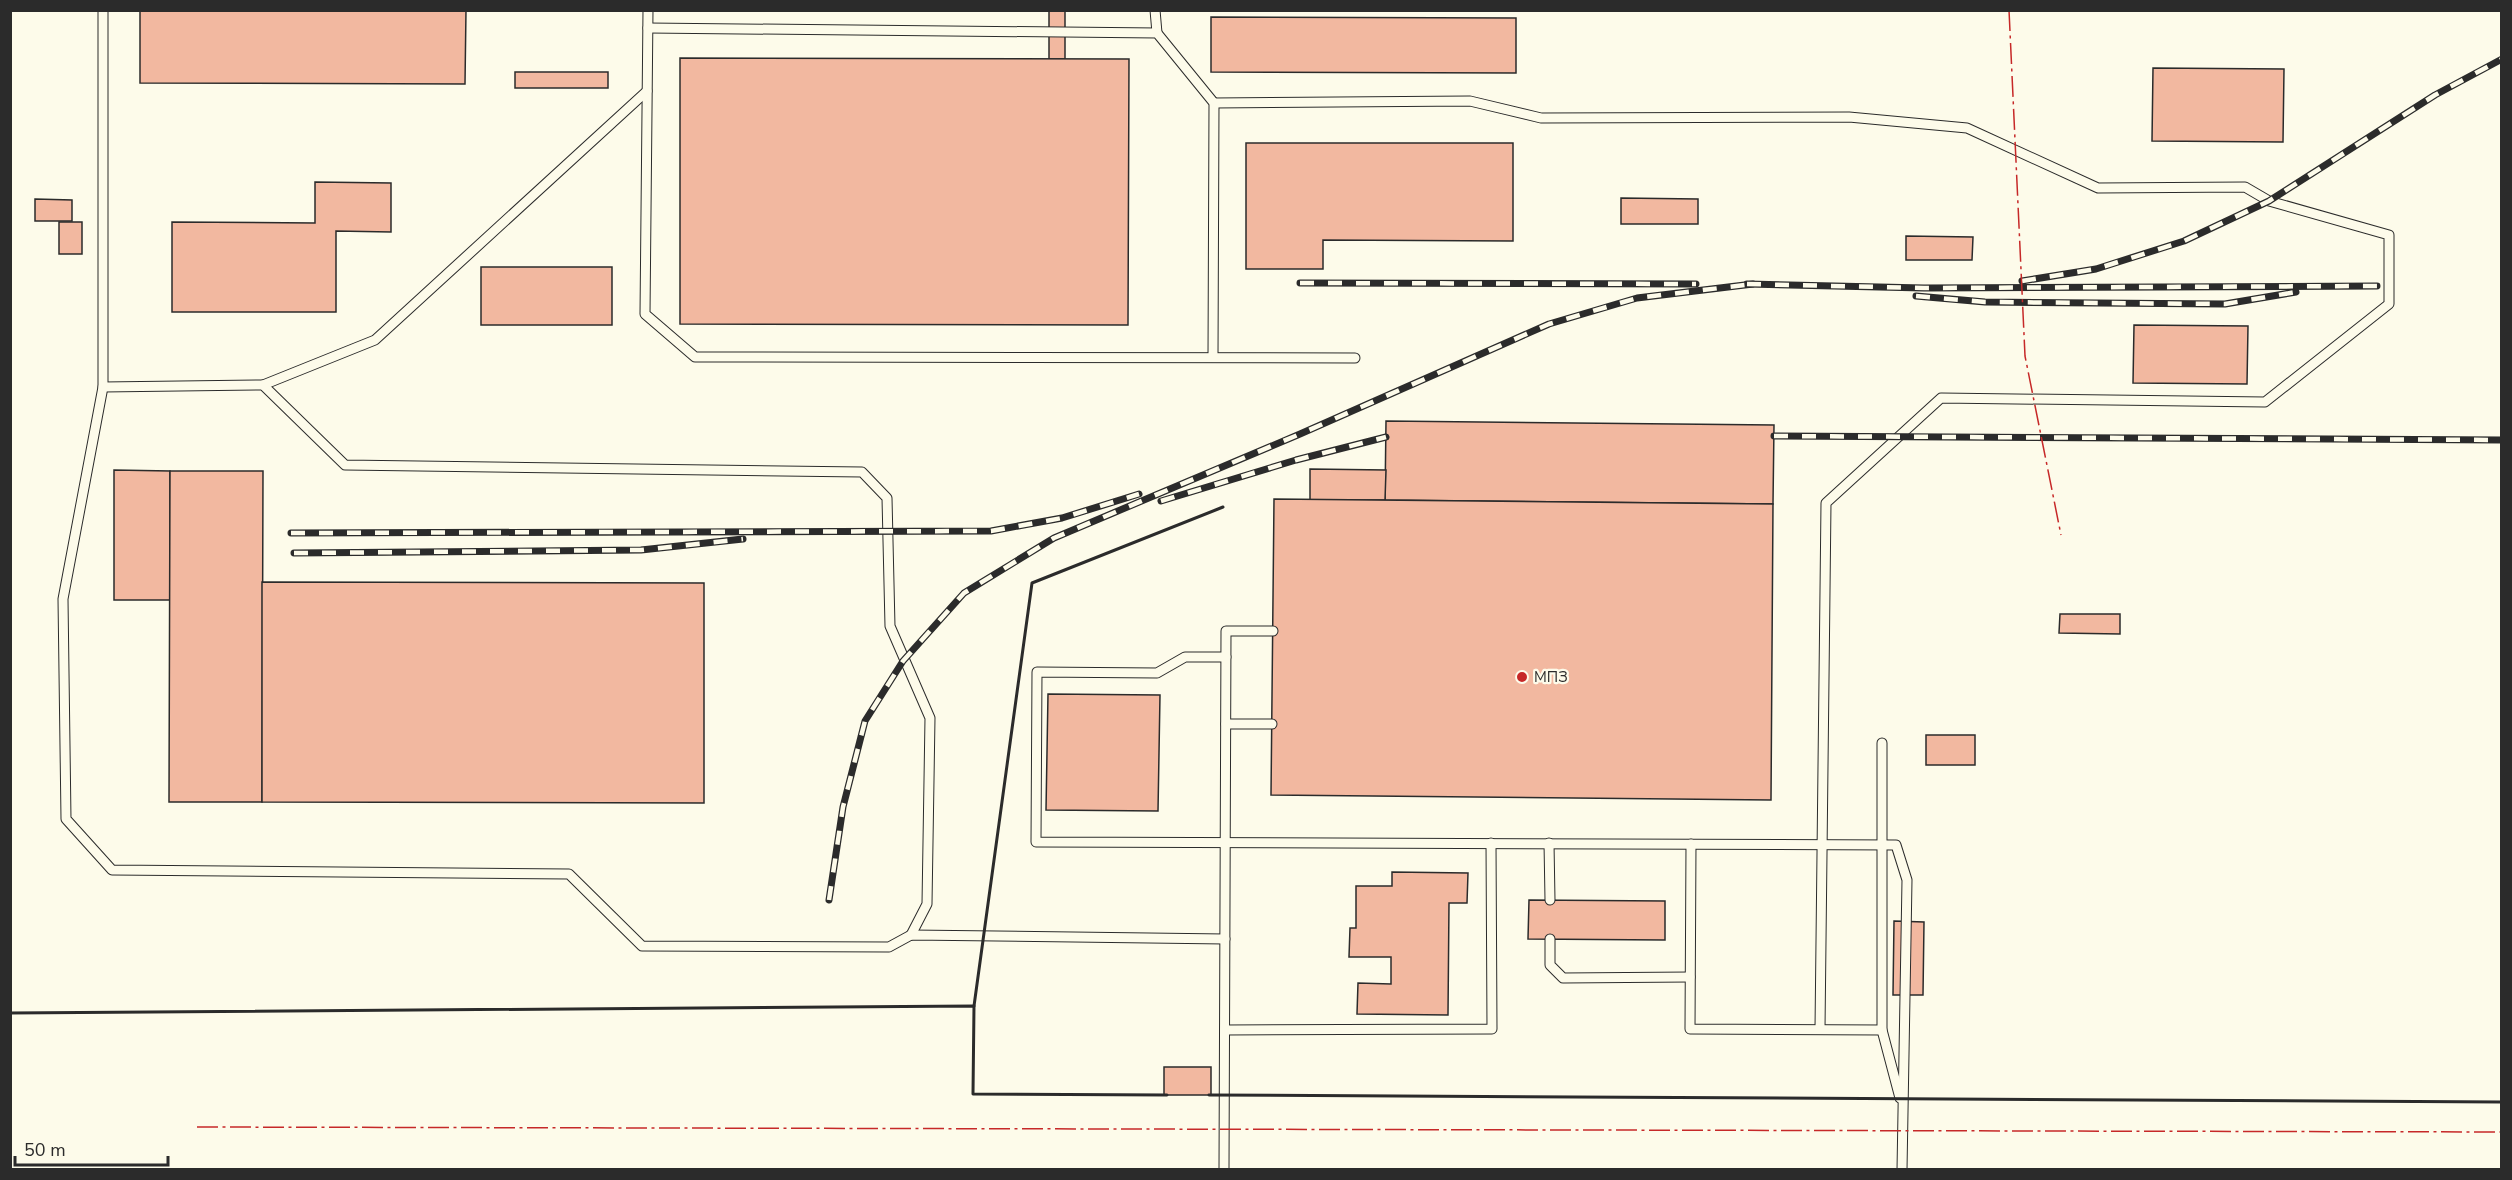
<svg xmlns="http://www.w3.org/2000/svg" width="2512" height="1180" viewBox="0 0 2512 1180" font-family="'Nunito Sans',sans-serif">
<rect width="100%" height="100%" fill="#fdfbea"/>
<g fill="#f2b8a0" stroke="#2b2b2b" stroke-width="1.5">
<path d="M 140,10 L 466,10 L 465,84 L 140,83 Z"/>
<path d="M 737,10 L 1081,10 L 1081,11 Z"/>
<rect x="1049" y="11" width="16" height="48"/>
<path d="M 1211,17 L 1516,18 L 1516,73 L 1211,72 Z"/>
<path d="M 680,58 L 1129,59 L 1128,325 L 680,324 Z"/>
<path d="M 2153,68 L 2284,69 L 2283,142 L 2152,141 Z"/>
<rect x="515" y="72" width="93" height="16"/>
<path d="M 1246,143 L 1513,143 L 1513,241 L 1323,240 L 1323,269 L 1246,269 Z"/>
<path d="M 315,182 L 391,183 L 391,232 L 336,231 L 336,312 L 172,312 L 172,222 L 315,223 Z"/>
<path d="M 1621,198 L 1698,199 L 1698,224 L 1621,224 Z"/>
<path d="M 35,199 L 72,200 L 72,221 L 35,221 Z"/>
<rect x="59" y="222" width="23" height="32"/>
<path d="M 1906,236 L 1973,237 L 1972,260 L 1906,260 Z"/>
<rect x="481" y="267" width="131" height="58"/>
<path d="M 2134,325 L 2248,326 L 2247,384 L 2133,383 Z"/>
<path d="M 1386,421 L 1774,425 L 1773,504 L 1385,500 Z"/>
<path d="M 1310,469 L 1386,470 L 1385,500 L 1310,500 Z"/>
<path d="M 114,470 L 170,471 L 170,600 L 114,600 Z"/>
<path d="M 170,471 L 263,471 L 262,802 L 169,802 Z"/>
<path d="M 1274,499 L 1773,504 L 1771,800 L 1271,795 Z"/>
<path d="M 262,582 L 704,583 L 704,803 L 262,802 Z"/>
<path d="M 2060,614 L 2120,614 L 2120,634 L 2059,633 Z"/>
<path d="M 1048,694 L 1160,695 L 1158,811 L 1046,810 Z"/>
<rect x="1926" y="735" width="49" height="30"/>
<path d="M 1392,872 L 1468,873 L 1467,903 L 1449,903 L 1448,1015 L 1357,1014 L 1358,983 L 1391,984 L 1391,957 L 1349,957 L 1350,928 L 1356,928 L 1356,886 L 1392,886 Z"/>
<path d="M 1529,900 L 1665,901 L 1665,940 L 1528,939 Z"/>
<path d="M 1894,921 L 1924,922 L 1923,995 L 1893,995 Z"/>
<rect x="1164" y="1067" width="47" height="28"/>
</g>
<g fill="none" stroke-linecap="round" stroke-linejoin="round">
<defs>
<g id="service">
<path d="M 103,10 L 103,387 L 63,599 L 66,819 L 112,870 L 569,874 L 642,946 L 889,947 L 911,935 L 1225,939"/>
<path d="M 648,10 L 645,314 L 695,357 L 1355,358"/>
<path d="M 1155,10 L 1157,33"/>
<path d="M 648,28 L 1157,33 L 1214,103 L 1213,357"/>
<path d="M 1214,103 L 1470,101 L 1541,118 L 1849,117 L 1967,128 L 2098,188 L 2245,187 L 2269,201 L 2389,235 L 2389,304 L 2265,402 L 1941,398 L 1826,503 L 1820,1029"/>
<path d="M 263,385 L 375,340 L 647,91"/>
<path d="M 103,387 L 263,385 L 345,465 L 862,472 L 887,498 L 890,626 L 930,718 L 927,904 L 911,935"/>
<path d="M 1226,657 L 1185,657 L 1157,673 L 1037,672 L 1036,842 L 1896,845 L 1907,880 L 1902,1170"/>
<path d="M 1226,724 L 1272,724"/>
<path d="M 1882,743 L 1882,1030 L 1900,1098"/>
<path d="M 1549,843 L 1550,900"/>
<path d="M 1691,844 L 1690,1029 L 1882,1030"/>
<path d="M 1550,939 L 1550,965 L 1563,978 L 1690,977"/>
<path d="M 1225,1030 L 1492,1029 L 1491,843"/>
<path d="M 1224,1170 L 1226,631 L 1273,631"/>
</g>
</defs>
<use href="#service" stroke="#2b2b2b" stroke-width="11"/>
<use href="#service" stroke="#fdfbea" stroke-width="9"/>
<defs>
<g id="rail">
<path d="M 2022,281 L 2096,269 L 2184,241 L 2269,201 L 2435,95 L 2502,59"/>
<path d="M 1300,283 L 1696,284"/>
<path d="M 1747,284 L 1924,288 L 2377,286"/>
<path d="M 1916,296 L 1985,302 L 2225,304 L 2296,292"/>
<path d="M 1774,436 L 2502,440"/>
<path d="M 1161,501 L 1296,460 L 1386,437"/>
<path d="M 291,533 L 991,531 L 1062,518 L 1139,494"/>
<path d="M 294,553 L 641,550 L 743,539"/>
<path d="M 829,900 L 843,807 L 865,721 L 903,661 L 964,593 L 1054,538 L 1300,434 L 1549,324 L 1637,298 L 1753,284"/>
</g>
</defs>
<use href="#rail" stroke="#2b2b2b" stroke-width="7"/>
<use href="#rail" stroke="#fdfbea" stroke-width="4.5" stroke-dasharray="14" stroke-linecap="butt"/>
<g stroke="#2b2b2b" stroke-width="3">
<path d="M 974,1006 L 1032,583 L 1223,507"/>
<path d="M 10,1013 L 974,1006 L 973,1094 L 1167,1095"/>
<path d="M 1209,1095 L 2502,1102"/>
</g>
<g stroke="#c62828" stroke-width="1.5" stroke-dasharray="21 4.5 3 4.5" stroke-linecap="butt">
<path d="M 2009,10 L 2025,356 L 2061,535"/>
<path d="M 197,1127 L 2502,1132"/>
</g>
</g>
<circle fill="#c62828" stroke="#fdfbea" stroke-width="2" cx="1522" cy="677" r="6"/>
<g text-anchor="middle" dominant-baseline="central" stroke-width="4.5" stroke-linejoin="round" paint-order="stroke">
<g font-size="15" fill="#2b2b2b" stroke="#fdfbea" text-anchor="start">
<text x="1534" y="677">МПЗ</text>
</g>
</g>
<rect width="2512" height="1180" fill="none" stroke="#2b2b2b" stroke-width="24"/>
<path d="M15 1156v9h153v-9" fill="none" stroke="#2b2b2b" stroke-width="3"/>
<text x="24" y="1156" font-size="18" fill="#2b2b2b" stroke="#fdfbea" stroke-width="4.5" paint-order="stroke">50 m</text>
</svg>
